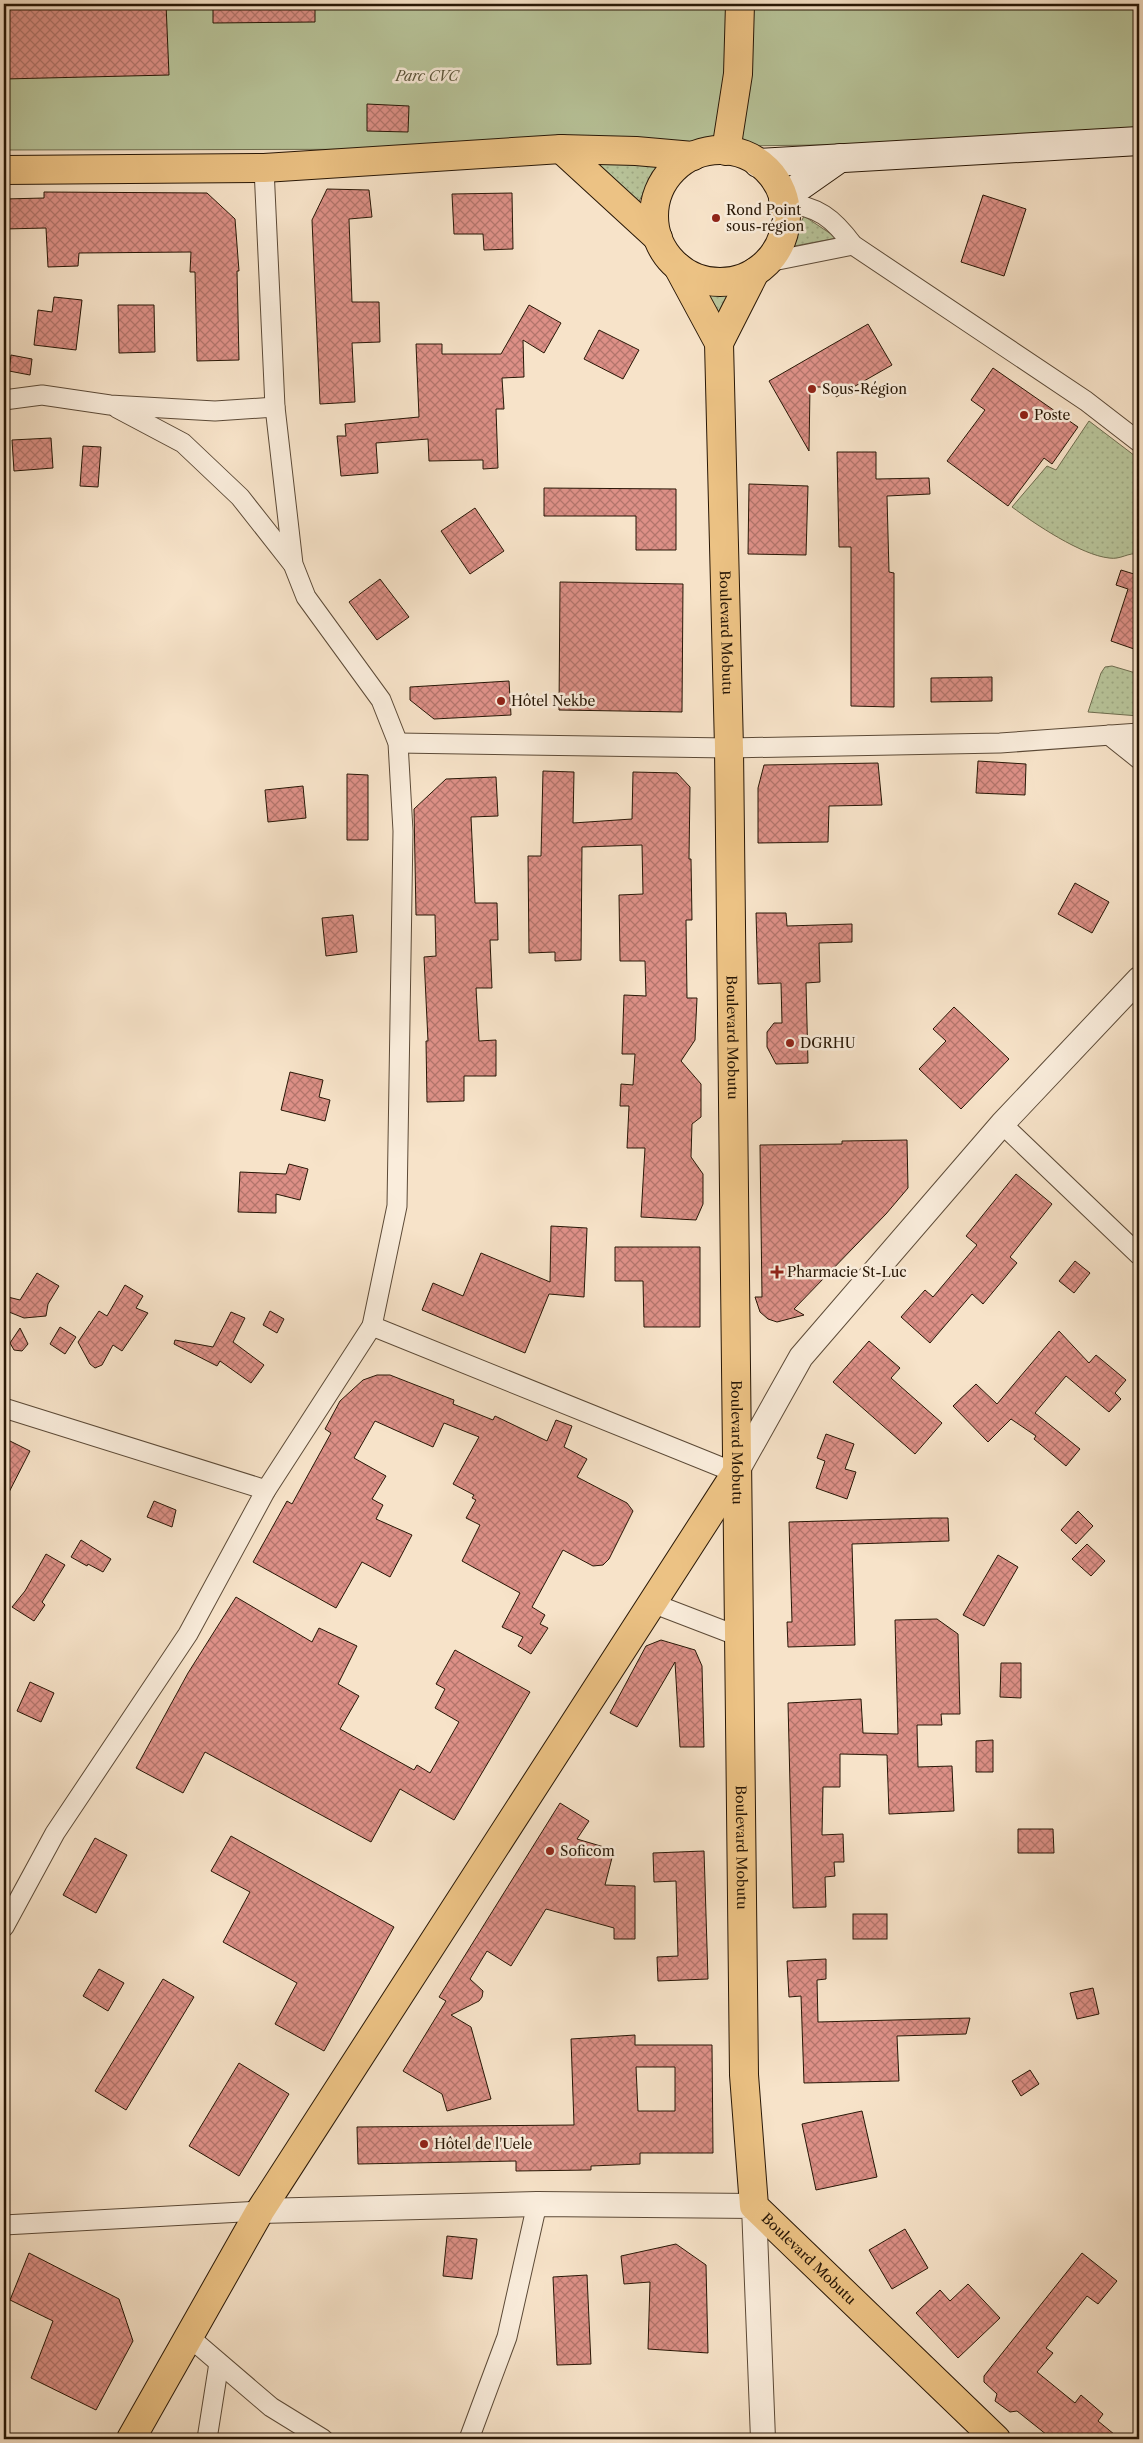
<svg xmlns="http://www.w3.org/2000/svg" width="1143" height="2443" viewBox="0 0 1143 2443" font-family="'Libre Caslon Text',serif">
<defs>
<pattern id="grass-dots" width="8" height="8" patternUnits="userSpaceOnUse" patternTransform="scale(1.25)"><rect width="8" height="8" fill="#b8c49a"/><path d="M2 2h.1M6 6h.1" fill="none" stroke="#9ea883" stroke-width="1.8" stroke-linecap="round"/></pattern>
<pattern id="building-cross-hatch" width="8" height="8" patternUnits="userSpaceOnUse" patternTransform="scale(1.25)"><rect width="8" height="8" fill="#dd9087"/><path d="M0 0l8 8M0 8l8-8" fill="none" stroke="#b3756c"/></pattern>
</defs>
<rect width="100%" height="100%" fill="#f7e3c9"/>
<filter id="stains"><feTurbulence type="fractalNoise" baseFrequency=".004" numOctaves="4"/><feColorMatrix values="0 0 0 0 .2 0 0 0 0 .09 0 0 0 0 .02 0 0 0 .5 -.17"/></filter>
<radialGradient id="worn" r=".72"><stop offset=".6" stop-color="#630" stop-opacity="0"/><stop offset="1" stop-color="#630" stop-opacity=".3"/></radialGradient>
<g fill="url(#grass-dots)" stroke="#706e50">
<path d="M 639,160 L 657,167 L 637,205 L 591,161 Z"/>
<path d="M 804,216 L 837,238 L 789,247 Z"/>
<path d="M 729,293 L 716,325 L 702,295 Z"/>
<path d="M 1089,421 L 1139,459 L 1139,554 C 1128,552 1121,560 1109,558 C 1081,555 1035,524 1012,507 L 1047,466 L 1056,470 Z"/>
<path d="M 1112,666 L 1139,674 L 1139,716 L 1088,712 L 1101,673 L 1105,667 Z"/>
</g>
<path fill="#b8c49a" stroke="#706e50" d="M 4,4 L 1139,4 L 1139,141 L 497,149 L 4,150 Z"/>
<g fill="url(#building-cross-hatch)" stroke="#281706" fill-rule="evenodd">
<path d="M 70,4 L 166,4 L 169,75 L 4,79 L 4,6 Z"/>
<path d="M 213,4 L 315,4 L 315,22 L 213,23 Z"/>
<path d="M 367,104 L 409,106 L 408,132 L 367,131 Z"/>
<path d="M 327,189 L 369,190 L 372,217 L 349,219 L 352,302 L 379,302 L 380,342 L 352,343 L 355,402 L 320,404 L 312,220 Z"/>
<path d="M 44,192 L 207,193 L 235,219 L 239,271 L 237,271 L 239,360 L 197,361 L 195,272 L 190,272 L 191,252 L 79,253 L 78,266 L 48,267 L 46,228 L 4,229 L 4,199 L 44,198 Z"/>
<path d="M 512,193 L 513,249 L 484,250 L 483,234 L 454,234 L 452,194 Z"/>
<path d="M 983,195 L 1026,209 L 1004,276 L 961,262 Z"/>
<path d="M 54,297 L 82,300 L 76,350 L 34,345 L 38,310 L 52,312 Z"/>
<path d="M 118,305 L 154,305 L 155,352 L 119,353 Z"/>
<path d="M 529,305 L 561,323 L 544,353 L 523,340 L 524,377 L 502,378 L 504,409 L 496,409 L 498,468 L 483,469 L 483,460 L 429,461 L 428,439 L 376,443 L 378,473 L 341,476 L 337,436 L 346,436 L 345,424 L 419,417 L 416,344 L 442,344 L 442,354 L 501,354 Z"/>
<path d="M 868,324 L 892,365 L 836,397 L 836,387 L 810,387 L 809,451 L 769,381 Z"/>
<path d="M 599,330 L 639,350 L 623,379 L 584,359 Z"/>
<path d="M 11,355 L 32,359 L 30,375 L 9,371 Z"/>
<path d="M 993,368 L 1078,427 L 1052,464 L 1044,458 L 1008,506 L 947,461 L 985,410 L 971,400 Z"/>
<path d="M 51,438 L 53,468 L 14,471 L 12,440 Z"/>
<path d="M 83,446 L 101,447 L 98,487 L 80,486 Z"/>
<path d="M 837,452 L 876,452 L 876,479 L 929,478 L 930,494 L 887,496 L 889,572 L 894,573 L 894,707 L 851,706 L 851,547 L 839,547 Z"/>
<path d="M 749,484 L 808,486 L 806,555 L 748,554 Z"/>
<path d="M 544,488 L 676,489 L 676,550 L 636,550 L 636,516 L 544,516 Z"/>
<path d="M 475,508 L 504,551 L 470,574 L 441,531 Z"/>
<path d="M 1137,565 L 1139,566 L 1139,633 L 1134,649 L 1111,641 L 1128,589 L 1116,585 L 1121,570 L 1134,574 Z"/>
<path d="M 380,579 L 409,617 L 377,640 L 349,602 Z"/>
<path d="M 560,582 L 683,584 L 682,712 L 559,710 Z"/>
<path d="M 992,677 L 992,701 L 931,702 L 931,678 Z"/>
<path d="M 509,681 L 511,715 L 434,719 L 410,700 L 410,687 Z"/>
<path d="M 978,761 L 1026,764 L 1025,795 L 976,793 Z"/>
<path d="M 878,763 L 882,805 L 829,806 L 828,842 L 758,843 L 758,788 L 764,765 Z"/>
<path d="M 543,771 L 574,772 L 573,823 L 632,819 L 633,772 L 677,773 L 690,787 L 689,859 L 691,859 L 692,920 L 686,920 L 687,998 L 697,998 L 695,1040 L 681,1061 L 701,1084 L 701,1117 L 692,1124 L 691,1157 L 703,1174 L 703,1204 L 696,1220 L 641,1217 L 645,1148 L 627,1148 L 629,1106 L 620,1106 L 621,1084 L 633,1085 L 635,1054 L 622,1054 L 624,995 L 646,996 L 645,961 L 620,961 L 619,895 L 643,894 L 642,845 L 582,847 L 581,960 L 555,961 L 555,952 L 529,953 L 528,856 L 541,856 Z"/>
<path d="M 347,774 L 368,775 L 368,840 L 347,840 Z"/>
<path d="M 496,777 L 498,816 L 471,817 L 475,903 L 497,903 L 498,940 L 490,940 L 492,988 L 476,988 L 479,1041 L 496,1040 L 496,1076 L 464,1076 L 464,1101 L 427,1102 L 426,1041 L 428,1041 L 424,957 L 436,956 L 435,915 L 416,915 L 414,809 L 446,779 Z"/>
<path d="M 303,786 L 306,818 L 268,822 L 265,790 Z"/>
<path d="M 1075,883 L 1109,902 L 1092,933 L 1058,914 Z"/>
<path d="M 756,913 L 786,913 L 787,926 L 852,924 L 852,942 L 819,943 L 820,982 L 806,983 L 808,1063 L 776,1064 L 767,1047 L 767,1032 L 774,1023 L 782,1023 L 781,983 L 758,984 Z"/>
<path d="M 353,915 L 357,952 L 326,956 L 322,918 Z"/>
<path d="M 954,1007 L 1009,1059 L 961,1109 L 919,1069 L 946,1041 L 933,1029 Z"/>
<path d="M 290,1072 L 323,1080 L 319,1097 L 330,1100 L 325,1121 L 281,1110 Z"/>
<path d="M 907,1140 L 908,1188 L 886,1214 L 794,1309 L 804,1315 L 777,1322 L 768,1319 L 760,1312 L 755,1297 L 762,1297 L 760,1145 L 842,1144 L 842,1141 Z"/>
<path d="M 289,1164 L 308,1169 L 300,1200 L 276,1194 L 276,1213 L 238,1212 L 240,1172 L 286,1174 Z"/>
<path d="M 1016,1174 L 1052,1204 L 1010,1257 L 1017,1263 L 983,1304 L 972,1294 L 930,1343 L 901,1317 L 925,1290 L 933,1297 L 977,1245 L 966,1236 Z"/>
<path d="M 551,1226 L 587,1228 L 584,1297 L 549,1294 L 525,1353 L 422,1310 L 433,1283 L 463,1296 L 481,1253 L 550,1282 Z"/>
<path d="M 615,1247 L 700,1247 L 700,1327 L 644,1327 L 643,1281 L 615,1281 Z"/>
<path d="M 1075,1261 L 1090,1273 L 1074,1293 L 1059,1281 Z"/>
<path d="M 37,1273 L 59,1286 L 48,1304 L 46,1316 L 24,1318 L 4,1310 L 4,1296 L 20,1300 Z"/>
<path d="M 125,1285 L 143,1296 L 136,1308 L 148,1313 L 122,1351 L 113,1345 L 102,1365 L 95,1368 L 90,1364 L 78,1342 L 99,1311 L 107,1316 Z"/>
<path d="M 270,1311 L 284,1319 L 277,1333 L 263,1325 Z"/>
<path d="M 231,1312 L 245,1318 L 233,1342 L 264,1365 L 251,1383 L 220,1361 L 217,1366 L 174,1344 L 175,1340 L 213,1347 Z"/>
<path d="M 60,1327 L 76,1337 L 65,1354 L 50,1344 Z"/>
<path d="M 20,1328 L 28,1344 L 22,1351 L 14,1350 L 10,1343 Z"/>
<path d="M 1059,1331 L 1089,1363 L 1096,1355 L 1126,1380 L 1115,1393 L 1121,1399 L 1109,1412 L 1066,1376 L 1035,1413 L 1080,1449 L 1066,1466 L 1034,1439 L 1036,1436 L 1011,1419 L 988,1442 L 953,1406 L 976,1384 L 997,1404 Z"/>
<path d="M 869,1341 L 900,1368 L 891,1378 L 942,1423 L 915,1454 L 833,1382 Z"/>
<path d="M 377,1375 L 390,1375 L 454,1400 L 453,1404 L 493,1420 L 495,1416 L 547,1441 L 556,1420 L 572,1426 L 564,1447 L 587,1459 L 577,1477 L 627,1503 L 633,1511 L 609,1559 L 603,1565 L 593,1566 L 563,1550 L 532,1607 L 545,1615 L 540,1624 L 548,1628 L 531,1654 L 518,1646 L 523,1637 L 502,1627 L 520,1593 L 462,1561 L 480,1525 L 466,1518 L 476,1500 L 472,1498 L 474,1495 L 453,1484 L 479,1437 L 444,1423 L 433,1447 L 375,1421 L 354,1458 L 386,1476 L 372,1499 L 383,1505 L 376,1519 L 412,1535 L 390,1577 L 362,1562 L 336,1608 L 253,1562 L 287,1501 L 292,1504 L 331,1433 L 325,1429 L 340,1401 L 363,1380 Z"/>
<path d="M 826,1434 L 854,1444 L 845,1469 L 856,1472 L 847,1499 L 816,1488 L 825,1461 L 817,1458 Z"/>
<path d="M 4,1438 L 30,1451 L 4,1502 Z"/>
<path d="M 154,1501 L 176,1510 L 172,1527 L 147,1517 Z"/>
<path d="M 1078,1511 L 1093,1526 L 1076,1544 L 1061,1530 Z"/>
<path d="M 932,1518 L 948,1518 L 949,1541 L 852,1544 L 855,1645 L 788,1647 L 787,1622 L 792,1622 L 789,1522 Z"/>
<path d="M 81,1540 L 111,1559 L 103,1572 L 88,1564 L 87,1566 L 71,1557 Z"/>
<path d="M 1087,1544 L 1105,1561 L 1091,1576 L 1072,1559 Z"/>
<path d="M 46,1554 L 65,1565 L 42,1602 L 45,1605 L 34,1621 L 12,1607 L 25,1591 Z"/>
<path d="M 998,1555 L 1018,1567 L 984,1626 L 963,1615 Z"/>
<path d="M 236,1597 L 312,1642 L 319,1628 L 357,1646 L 338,1684 L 359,1696 L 340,1729 L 414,1770 L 417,1765 L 430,1773 L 459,1722 L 435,1708 L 445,1689 L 436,1684 L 455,1650 L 530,1692 L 454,1820 L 400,1789 L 371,1842 L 205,1752 L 183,1793 L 136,1768 L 188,1673 Z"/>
<path d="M 937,1619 L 958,1634 L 960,1714 L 941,1714 L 942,1725 L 917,1725 L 918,1767 L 952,1766 L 954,1811 L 889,1814 L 887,1755 L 840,1754 L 840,1787 L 823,1787 L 822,1835 L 843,1834 L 844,1862 L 834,1862 L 835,1876 L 825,1877 L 826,1907 L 793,1908 L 788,1703 L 861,1699 L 863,1733 L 898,1734 L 895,1620 Z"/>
<path d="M 661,1640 L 695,1650 L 702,1666 L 704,1747 L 680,1747 L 675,1662 L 637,1727 L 610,1713 L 646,1646 Z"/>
<path d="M 1001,1663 L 1021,1663 L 1021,1698 L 1000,1697 Z"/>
<path d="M 30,1682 L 54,1693 L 41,1722 L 17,1711 Z"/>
<path d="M 993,1740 L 993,1772 L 976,1772 L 976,1741 Z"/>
<path d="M 560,1803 L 589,1821 L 577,1839 L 614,1850 L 605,1885 L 635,1886 L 635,1939 L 614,1939 L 614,1928 L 546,1909 L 511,1966 L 487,1951 L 470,1979 L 483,1991 L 482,1997 L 479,2001 L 451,2015 L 471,2027 L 491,2099 L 447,2111 L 442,2094 L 403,2071 L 446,2001 L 439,1997 Z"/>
<path d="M 1018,1829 L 1053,1829 L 1054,1853 L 1018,1853 Z"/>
<path d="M 231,1836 L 394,1927 L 324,2051 L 275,2024 L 297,1983 L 223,1942 L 250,1892 L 211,1871 Z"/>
<path d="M 95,1838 L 127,1855 L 96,1913 L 63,1895 Z"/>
<path d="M 704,1851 L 708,1979 L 658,1981 L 657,1957 L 678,1956 L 676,1881 L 654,1882 L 653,1853 Z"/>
<rect x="853" y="1914" width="34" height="25"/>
<path d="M 826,1959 L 826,1979 L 817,1980 L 818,2022 L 970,2018 L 966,2034 L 897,2036 L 899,2081 L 804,2083 L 801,1996 L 789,1997 L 787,1961 Z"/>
<path d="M 99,1969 L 124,1983 L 108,2011 L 83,1996 Z"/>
<path d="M 163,1979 L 194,1997 L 126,2110 L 95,2091 Z"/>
<path d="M 1093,1988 L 1099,2014 L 1077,2019 L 1070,1993 Z"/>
<path d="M 635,2035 L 635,2045 L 712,2045 L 713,2153 L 640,2153 L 640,2164 L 591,2166 L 591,2170 L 516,2171 L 516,2161 L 358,2164 L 357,2127 L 574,2125 L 571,2039 ZM 636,2067 L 675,2067 L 675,2111 L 638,2111 Z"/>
<path d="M 239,2063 L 289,2094 L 239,2176 L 189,2146 Z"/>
<path d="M 1030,2070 L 1039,2084 L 1021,2096 L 1012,2081 Z"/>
<path d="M 862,2111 L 877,2177 L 816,2190 L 802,2124 Z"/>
<path d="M 905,2229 L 928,2268 L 892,2289 L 869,2250 Z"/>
<path d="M 447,2236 L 477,2239 L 472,2279 L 443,2276 Z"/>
<path d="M 676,2244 L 706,2265 L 708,2353 L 648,2349 L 650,2282 L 624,2284 L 621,2256 Z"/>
<path d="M 29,2253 L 119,2299 L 133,2341 L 96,2410 L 31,2378 L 53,2321 L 10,2300 Z"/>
<path d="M 1082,2253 L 1117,2281 L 1098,2304 L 1087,2296 L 1046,2348 L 1053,2353 L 1037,2372 L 1075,2403 L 1081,2395 L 1103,2414 L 1098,2421 L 1120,2439 L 1052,2439 L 1017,2411 L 1010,2412 L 995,2401 L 997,2394 L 984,2382 L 984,2376 Z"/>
<path d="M 587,2275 L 591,2364 L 557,2365 L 553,2277 Z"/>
<path d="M 968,2284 L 1000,2318 L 958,2358 L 916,2313 L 940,2290 L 950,2301 Z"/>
</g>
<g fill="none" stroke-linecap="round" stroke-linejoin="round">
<defs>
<g id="minor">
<path d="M 264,168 L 275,407 L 293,564 L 306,597 L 381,700 L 398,743 L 403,831 L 397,1206 L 372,1326 L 736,1473"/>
<path d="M 784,203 C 818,206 833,218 853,245 L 1086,401 L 1139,442"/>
<path d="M 768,262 L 853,245"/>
<path d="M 4,400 L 42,395 L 110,405 L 215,411 L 275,407"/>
<path d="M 117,408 L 183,443 L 240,497 L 292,563"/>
<path d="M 1109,735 L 1139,759"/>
<path d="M 398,743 L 729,748 L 1000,743 L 1139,733"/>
<path d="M 1002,1124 L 1139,1255"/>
<path d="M 4,1408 L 266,1490"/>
<path d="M 652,1603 L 738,1636"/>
<path d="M 4,1927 L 55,1833 L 188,1634 L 266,1490 L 372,1326"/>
<path d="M 4,2225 L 260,2211"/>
<path d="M 188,2336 L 271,2407 L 323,2439"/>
<path d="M 207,2439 L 219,2363"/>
<path d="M 469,2439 L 507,2337 L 537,2204"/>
</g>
<g id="tertiary">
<path d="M 736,1473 L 801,1357 L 1002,1124 L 1139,979"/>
<path d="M 260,2211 L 537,2204 L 754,2206 L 763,2439"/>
</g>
<g id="secondary">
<path d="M 758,163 L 1139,141"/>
<path d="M 783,198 L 840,158"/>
</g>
<g id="primary">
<path d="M 561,149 L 658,238"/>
<circle cx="720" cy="216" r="66"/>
<path d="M 726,151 L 738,74 L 740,4"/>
<path d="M 4,170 L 264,168 L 561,149 L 636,151 L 693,156"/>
<path id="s1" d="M 678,267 L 719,343 L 729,748 L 744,2075 L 754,2206 L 996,2439"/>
<path d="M 719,343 L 755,272"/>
<path d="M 131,2439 L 260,2211 L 736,1473"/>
</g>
</defs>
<use href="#minor" stroke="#5c4a37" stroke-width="21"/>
<use href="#tertiary" stroke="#5c4a37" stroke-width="26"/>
<use href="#secondary" stroke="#281706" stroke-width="30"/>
<use href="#primary" stroke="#281706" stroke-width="30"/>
<use href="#minor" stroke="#faeddc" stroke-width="19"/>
<use href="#tertiary" stroke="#faeddc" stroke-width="24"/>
<use href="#secondary" stroke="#faeddc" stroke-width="28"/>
<use href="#primary" stroke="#ecc284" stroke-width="28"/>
</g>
<g fill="#8f2418" stroke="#faeddc" stroke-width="2">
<circle cx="716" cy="218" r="5"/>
<circle cx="812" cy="389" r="5"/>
<circle cx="1024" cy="415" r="5"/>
<circle cx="501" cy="701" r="5"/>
<circle cx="790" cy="1043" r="5"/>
<path d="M774.5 1264.5h5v5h5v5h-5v5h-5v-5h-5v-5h5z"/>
<circle cx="550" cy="1851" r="5"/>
<circle cx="424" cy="2144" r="5"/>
</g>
<g text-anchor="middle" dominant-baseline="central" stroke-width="5" stroke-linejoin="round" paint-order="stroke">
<g font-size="14" font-style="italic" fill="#5a543a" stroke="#faeddc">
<text x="427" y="76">Parc CVC</text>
</g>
<g font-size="14" fill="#281706" stroke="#faeddc" text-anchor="start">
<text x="726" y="210">Rond Point<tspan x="726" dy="16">sous-région</tspan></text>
<text x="822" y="389">Sous-Région</text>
<text x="1034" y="415">Poste</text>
<text x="511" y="701">Hôtel Nekbe</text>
<text x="800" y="1043">DGRHU</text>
<text x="787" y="1272">Pharmacie St-Luc</text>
<text x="560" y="1851">Soficom</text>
<text x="434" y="2144">Hôtel de l'Uele</text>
</g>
<g font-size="14" fill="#281706" stroke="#faeddc">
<text stroke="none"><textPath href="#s1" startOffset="376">Boulevard Mobutu</textPath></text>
<text stroke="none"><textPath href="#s1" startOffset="781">Boulevard Mobutu</textPath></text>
<text stroke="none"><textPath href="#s1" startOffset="1186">Boulevard Mobutu</textPath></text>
<text stroke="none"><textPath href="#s1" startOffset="1591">Boulevard Mobutu</textPath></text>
<text stroke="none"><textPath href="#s1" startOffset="2026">Boulevard Mobutu</textPath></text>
</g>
</g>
<rect width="1143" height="2443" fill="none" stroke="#f7e3c9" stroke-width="20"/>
<rect x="5" y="5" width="1133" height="2433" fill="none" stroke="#281706" stroke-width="2.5"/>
<rect x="10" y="10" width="1123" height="2423" fill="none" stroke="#281706"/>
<rect width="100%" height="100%" filter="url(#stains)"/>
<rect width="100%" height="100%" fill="url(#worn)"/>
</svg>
